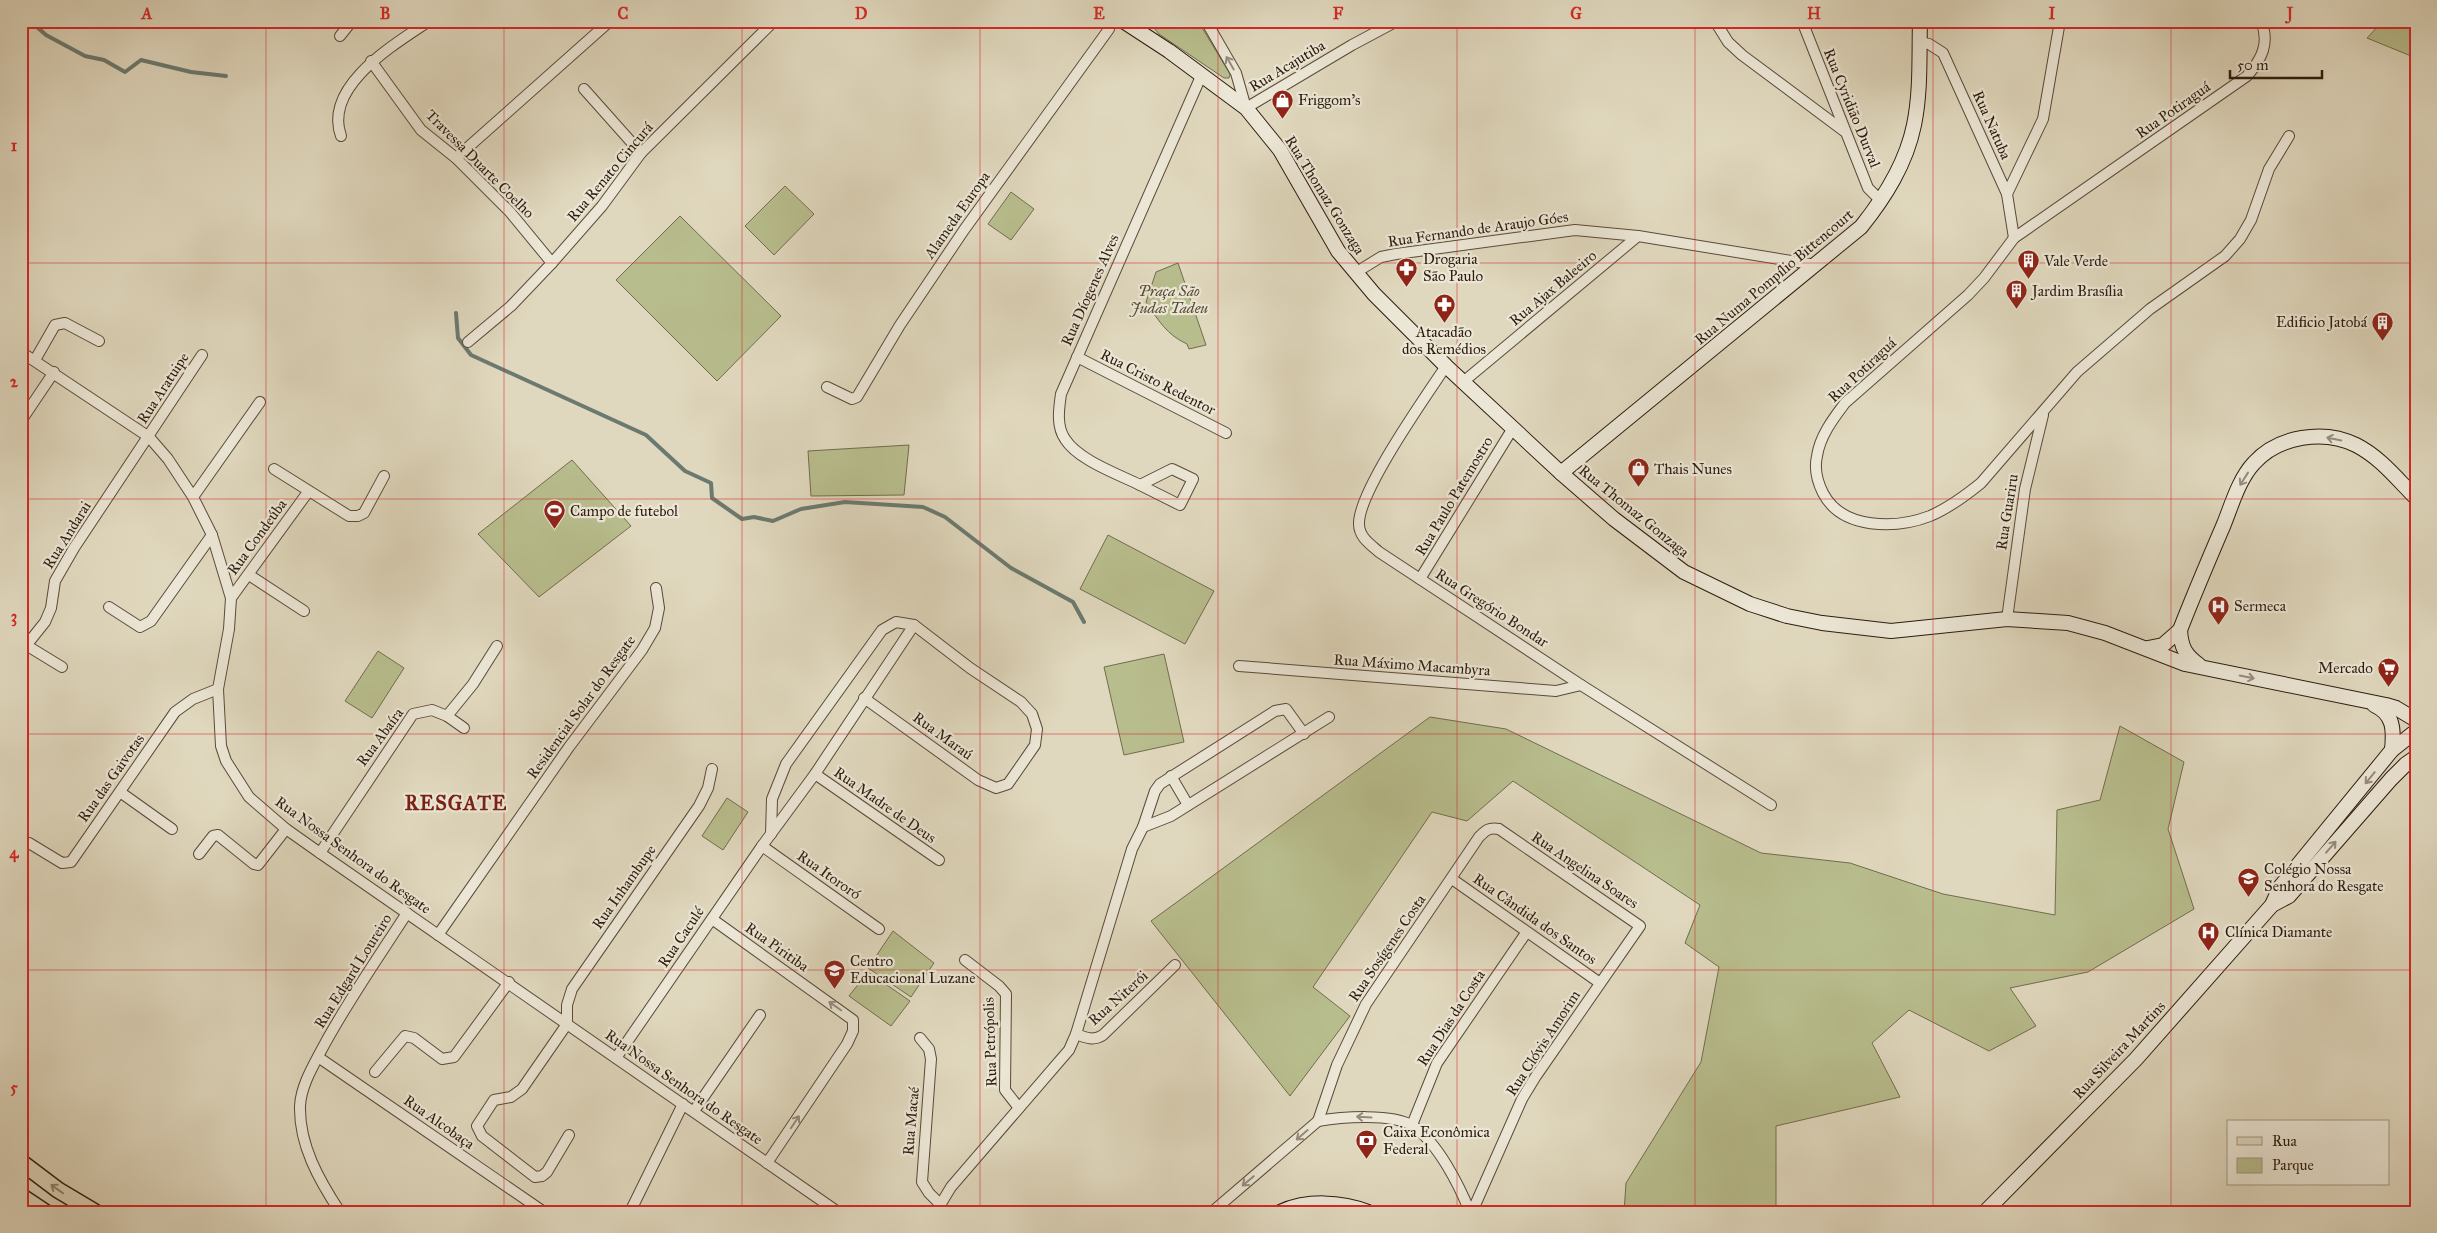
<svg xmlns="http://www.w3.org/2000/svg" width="2437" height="1233" viewBox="0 0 2437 1233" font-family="'IM FELL Great Primer',serif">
<rect width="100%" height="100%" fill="#e0d8be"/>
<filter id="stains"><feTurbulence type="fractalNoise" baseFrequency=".004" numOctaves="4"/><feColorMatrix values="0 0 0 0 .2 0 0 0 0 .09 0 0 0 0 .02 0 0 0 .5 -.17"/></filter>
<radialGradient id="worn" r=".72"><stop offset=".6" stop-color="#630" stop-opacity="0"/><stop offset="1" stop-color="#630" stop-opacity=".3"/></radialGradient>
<g fill="#b8bd8d" stroke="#726c4e">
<path d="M 1198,21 L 1230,74 L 1229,78 L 1224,78 L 1159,34 L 1149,22 Z"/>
<path d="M 2383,21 L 2416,21 L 2416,58 L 2367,38 Z"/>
<path d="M 785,186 L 814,214 L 774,255 L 745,226 Z"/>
<path d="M 1011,192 L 1034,209 L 1011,240 L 988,224 Z"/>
<path d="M 680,216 L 781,316 L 717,381 L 616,280 Z"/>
<path d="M 1178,263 L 1206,345 L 1189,349 L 1187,344 C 1167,335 1158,320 1146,302 L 1156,272 Z"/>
<path d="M 909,445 L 904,495 L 811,496 L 808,451 Z"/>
<path d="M 572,460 L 631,526 L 539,597 L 478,534 Z"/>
<path d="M 1108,535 L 1214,591 L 1185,644 L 1080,589 Z"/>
<path d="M 378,651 L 404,668 L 372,718 L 345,701 Z"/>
<path d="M 1164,654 L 1184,742 L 1124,755 L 1104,667 Z"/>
<path d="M 1430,717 L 1506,729 L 1761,853 L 1850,863 L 1943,894 L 2055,915 L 2057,810 L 2100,800 L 2120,726 L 2184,762 L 2168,829 L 2194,909 L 2088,972 L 2010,988 L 2036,1026 L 1989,1051 L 1909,1010 L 1872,1043 L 1900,1097 L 1776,1126 L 1776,1212 L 1624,1212 L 1626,1183 L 1701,1062 L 1719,967 L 1685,943 L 1700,905 L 1513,781 L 1467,821 L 1432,812 L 1313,987 L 1350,1016 L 1290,1096 L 1151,921 Z"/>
<path d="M 727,798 L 748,812 L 723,850 L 702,836 Z"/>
<path d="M 893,931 L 934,963 L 911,997 L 868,968 Z"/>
<path d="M 868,972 L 910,1001 L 891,1026 L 849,996 Z"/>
</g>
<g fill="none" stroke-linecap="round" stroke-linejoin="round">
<g stroke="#6b7a70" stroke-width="4">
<path d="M 30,21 L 46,35 L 85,56 L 104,60 L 125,72 L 141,60 L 191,72 L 226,76"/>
<path d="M 456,313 L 458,338 L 471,355 L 646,435 L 685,471 L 711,483 L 712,498 L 742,519 L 754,517 L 773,521 L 801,509 L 845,502 L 923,507 L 945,517 L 1011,568 L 1073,602 L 1084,622"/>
</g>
<defs>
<g id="street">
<path d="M 1206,21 L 1236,73 L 1246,108 L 1352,45 L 1397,21"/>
<path d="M 1715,21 L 1728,42 L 1742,55 L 1844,131"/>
<path d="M 1802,21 L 1868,188 L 1881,201"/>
<path d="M 2261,21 C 2270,43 2262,59 2247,76 L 2014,238 L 1984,278 L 1968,295 L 1845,403 C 1833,419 1820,436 1817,456 C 1814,469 1817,481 1823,493 C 1842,530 1896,529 1930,516 C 1949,508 1965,496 1981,483 L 2077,372 L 2150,309 L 2225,256 L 2240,239 L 2251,220 L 2269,169 L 2289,136"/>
<path d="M 340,36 L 352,21"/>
<path d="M 1920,42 L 1929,44 L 1943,53 L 2007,194 L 2014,238"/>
<path d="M 371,61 L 421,130 L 456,158 L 510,212 L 552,263"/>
<path d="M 584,89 L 641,153"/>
<path d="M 341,136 C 323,86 395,44 429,21"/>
<path d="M 456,158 L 610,21"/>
<path d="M 2007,194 L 2043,119 L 2060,21"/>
<path d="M 1355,273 L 1381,257 L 1396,254 L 1575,230 L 1638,236 L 1816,265"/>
<path d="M 468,342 L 511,306 L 552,263 L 602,206 L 641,153 L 774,21"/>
<path d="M 21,352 L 149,437 L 168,459 L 193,497 L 212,535 L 231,598 L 229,629 L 218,689 L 221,746 L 226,761 L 249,797 L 286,829 L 320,853 L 838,1212"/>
<path d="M 1077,357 L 1226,433"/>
<path d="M 35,360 L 55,325 L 65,323 L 99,341"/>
<path d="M 1446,366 C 1426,396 1358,492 1359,524 C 1359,537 1370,544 1379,552 L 1581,685 L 1771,805"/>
<path d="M 1463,382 L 1638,236"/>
<path d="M 827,387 L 852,399 L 857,397 L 900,325 L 964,230 L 1109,29"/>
<path d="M 21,421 L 54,372"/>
<path d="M 274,469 L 349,516 L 358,516 L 364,513 L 384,476"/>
<path d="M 1172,469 L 1193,479 L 1180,505 L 1140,485 Z"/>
<path d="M 1140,485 C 1118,474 1078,460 1065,439 C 1056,426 1059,408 1061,394 L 1202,74"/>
<path d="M 193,497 L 260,402"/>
<path d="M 249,575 L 304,611"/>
<path d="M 1420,579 L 1513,428"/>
<path d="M 231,598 L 308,492"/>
<path d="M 109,607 L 140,627 L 151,621 L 212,535"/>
<path d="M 2007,619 L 2025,489 L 2043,415"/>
<path d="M 21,642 L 62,667"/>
<path d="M 21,652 L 45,622 L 51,608 L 55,581 L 74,548 L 202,355"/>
<path d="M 1239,666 L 1556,691 L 1581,685"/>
<path d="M 447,716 L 464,728"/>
<path d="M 815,774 L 939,860"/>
<path d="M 1171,776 L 1188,805"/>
<path d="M 120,792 L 172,829"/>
<path d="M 1143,827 L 1155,791 L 1160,784 L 1275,711 L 1286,709 L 1304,734"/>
<path d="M 771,834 L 772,799 L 786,764 L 882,630 L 896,622 L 914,625 L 970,668 L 1021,702 L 1032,714 L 1037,729 L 1035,745 L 1008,784 L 996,788 L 978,780 L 864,698"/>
<path d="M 29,843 L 62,863 L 71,862 L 175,712 L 193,699 L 218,689"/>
<path d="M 762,846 L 879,929"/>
<path d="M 320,853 L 413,714 L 432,710 L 447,716 L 473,684 L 497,646"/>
<path d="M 199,854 L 213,836 L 218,835 L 254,864 L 258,865 L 286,829"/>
<path d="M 1452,879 L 1600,983"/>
<path d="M 712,919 L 853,1020 L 853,1031 L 847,1044 L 767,1163"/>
<path d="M 438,935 L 569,747 L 642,650 L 655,628 L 659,608 L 656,588"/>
<path d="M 965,960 L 999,986 L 1006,994 L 1005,1090 L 1019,1108"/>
<path d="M 1076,1034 C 1086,1038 1094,1041 1103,1035 L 1175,965"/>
<path d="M 920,1038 L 929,1049 L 931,1059 L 922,1182 L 929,1193 L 940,1204"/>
<path d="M 318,1057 L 544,1212"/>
<path d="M 616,1058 L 762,846 L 815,774 L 914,625"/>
<path d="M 375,1072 L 405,1036 L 414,1038 L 442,1059 L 454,1057 L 509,982"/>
<path d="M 694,1111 L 760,1015"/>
<path d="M 1318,1121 L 1337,1065 L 1366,1004 L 1479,837 C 1486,830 1489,827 1499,829 L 1640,926 L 1536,1076 L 1522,1099 L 1472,1212"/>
<path d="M 1318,1121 C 1341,1117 1393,1113 1413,1126 C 1438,1143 1459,1185 1470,1212"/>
<path d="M 1412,1125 L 1437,1063 L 1526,933"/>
<path d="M 569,1135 L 547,1172 L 542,1176 L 535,1177 L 482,1136 L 477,1126 L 494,1100 L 511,1097 L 522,1089 L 567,1024 L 567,1005 L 572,989 L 699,806 L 708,788 L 712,769"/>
<path d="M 340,1212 C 319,1180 299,1145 300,1106 C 301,1086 313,1066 322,1049 C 347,1002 378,958 407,913"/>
<path d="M 630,1212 L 683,1104"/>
<path d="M 936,1212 L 951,1187 L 1069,1050 L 1076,1034 L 1132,849 L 1143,827 L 1171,816 L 1329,717"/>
<path d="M 1212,1212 L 1318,1121"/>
</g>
<g id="secondary">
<path d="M 1123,21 L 1169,51 L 1246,108 L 1280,150 L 1338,251 L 1374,294 L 1446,366 L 1561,473 L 1614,519 L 1684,572 L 1750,604 L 1787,616 L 1822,623 L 1891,631 L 2007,619 L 2068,623 L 2105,633 L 2185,664 L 2386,705 L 2396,708 L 2416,720"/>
<path d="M 1561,473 L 1861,227 C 1885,197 1906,164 1914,125 C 1921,91 1919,56 1920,21"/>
<path d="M 2180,630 C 2181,647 2185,655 2199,665"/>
<path d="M 2148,648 L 2163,645 L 2180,630 C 2194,594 2209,559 2224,524 C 2232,504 2239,479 2254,463 C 2278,436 2324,429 2356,445 C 2380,457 2398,480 2416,498"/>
<path d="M 2374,705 C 2394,714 2394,730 2392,750"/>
<path d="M 2272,905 L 2289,896 L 2391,779 L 2406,764 L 2416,757"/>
<path d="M 1280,1212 C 1306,1200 1341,1201 1368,1212"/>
<path d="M 1985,1212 L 2136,1059 L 2272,905 L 2280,887 L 2392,750 L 2416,731"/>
</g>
<g id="primary">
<path d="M 21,1162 L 58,1190 L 95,1212"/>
<path d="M 21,1196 L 45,1212"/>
</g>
</defs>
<use href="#street" stroke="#5a4a3a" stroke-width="12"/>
<use href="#secondary" stroke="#2d1b0e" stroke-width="16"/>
<use href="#primary" stroke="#2d1b0e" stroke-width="18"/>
<use href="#street" stroke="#ebe6d5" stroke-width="10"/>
<use href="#secondary" stroke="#ebe6d5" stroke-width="14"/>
<use href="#primary" stroke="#e0d8be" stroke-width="15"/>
</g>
<defs><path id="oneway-shaft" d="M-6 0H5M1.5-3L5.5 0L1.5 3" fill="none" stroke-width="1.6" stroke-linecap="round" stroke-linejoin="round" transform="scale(1.25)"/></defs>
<g stroke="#968b7b">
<use href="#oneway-shaft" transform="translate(1230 63) rotate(-120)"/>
<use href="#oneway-shaft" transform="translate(2334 439) rotate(-169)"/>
<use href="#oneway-shaft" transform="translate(2244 479) rotate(122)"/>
<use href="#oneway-shaft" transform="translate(2247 677) rotate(12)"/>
<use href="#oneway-shaft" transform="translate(2370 778) rotate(129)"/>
<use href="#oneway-shaft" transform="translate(2331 847) rotate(-49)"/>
<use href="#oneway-shaft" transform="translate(835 1006) rotate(-145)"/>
<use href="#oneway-shaft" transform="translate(1364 1117) rotate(-177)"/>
<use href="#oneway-shaft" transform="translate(795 1122) rotate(-56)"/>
<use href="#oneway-shaft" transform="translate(1302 1135) rotate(139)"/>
<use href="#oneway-shaft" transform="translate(1248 1181) rotate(140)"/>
</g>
<use stroke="#8f836f" href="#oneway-shaft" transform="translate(57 1189) rotate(-145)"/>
<path fill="none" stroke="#d62828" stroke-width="1" stroke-opacity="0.55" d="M 266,21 L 266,1212M 504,21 L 504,1212M 742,21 L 742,1212M 980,21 L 980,1212M 1218,21 L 1218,1212M 1457,21 L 1457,1212M 1695,21 L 1695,1212M 1933,21 L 1933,1212M 2171,21 L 2171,1212M 21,263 L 2416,263M 21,499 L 2416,499M 21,734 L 2416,734M 21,970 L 2416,970"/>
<defs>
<symbol id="shop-pin" viewBox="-11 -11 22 30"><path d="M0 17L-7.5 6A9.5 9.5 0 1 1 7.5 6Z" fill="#8f2418" stroke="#ebe6d5"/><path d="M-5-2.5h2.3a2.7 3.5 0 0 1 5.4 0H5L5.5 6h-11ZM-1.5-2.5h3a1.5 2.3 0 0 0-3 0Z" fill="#fff"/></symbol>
<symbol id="building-pin" viewBox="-11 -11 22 30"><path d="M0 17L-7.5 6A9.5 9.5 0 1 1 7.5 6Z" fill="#8f2418" stroke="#ebe6d5"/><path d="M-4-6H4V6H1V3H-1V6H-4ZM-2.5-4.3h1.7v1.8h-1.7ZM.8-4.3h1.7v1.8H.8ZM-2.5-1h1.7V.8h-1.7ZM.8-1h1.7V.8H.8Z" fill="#fff"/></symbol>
<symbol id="pharmacy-pin" viewBox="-11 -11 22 30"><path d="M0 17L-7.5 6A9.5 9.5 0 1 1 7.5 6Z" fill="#8f2418" stroke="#ebe6d5"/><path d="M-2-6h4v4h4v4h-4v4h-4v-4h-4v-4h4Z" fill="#fff"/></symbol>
<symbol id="stadium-pin" viewBox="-11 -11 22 30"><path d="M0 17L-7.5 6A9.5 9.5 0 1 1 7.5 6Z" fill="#8f2418" stroke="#ebe6d5"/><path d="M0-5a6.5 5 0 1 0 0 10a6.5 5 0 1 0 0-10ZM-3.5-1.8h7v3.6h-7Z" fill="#fff"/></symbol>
<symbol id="hospital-pin" viewBox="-11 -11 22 30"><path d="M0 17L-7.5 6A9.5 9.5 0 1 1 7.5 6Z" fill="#8f2418" stroke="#ebe6d5"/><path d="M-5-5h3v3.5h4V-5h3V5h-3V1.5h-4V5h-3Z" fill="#fff"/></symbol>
<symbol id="supermarket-pin" viewBox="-11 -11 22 30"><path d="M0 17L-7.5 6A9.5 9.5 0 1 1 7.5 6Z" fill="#8f2418" stroke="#ebe6d5"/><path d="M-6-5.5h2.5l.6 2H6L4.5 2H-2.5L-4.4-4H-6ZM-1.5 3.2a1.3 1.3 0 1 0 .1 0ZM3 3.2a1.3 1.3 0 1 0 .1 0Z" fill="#fff"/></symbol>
<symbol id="school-pin" viewBox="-11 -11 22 30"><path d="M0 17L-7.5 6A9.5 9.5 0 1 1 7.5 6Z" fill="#8f2418" stroke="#ebe6d5"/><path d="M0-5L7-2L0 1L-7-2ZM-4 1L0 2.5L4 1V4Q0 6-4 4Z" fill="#fff"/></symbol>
<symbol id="bank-pin" viewBox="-11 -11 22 30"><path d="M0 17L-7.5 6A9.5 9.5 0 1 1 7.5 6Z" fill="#8f2418" stroke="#ebe6d5"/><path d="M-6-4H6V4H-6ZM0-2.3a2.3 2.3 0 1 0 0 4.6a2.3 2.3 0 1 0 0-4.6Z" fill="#fff"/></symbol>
</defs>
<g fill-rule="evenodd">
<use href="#shop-pin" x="1270" y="88" width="25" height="34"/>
<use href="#building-pin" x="2016" y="248" width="25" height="34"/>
<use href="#pharmacy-pin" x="1394" y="256" width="25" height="34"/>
<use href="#building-pin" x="2004" y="278" width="25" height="34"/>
<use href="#pharmacy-pin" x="1432" y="292" width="25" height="34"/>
<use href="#building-pin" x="2370" y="310" width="25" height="34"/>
<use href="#shop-pin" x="1626" y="456" width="25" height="34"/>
<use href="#stadium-pin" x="542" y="498" width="25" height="34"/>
<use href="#hospital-pin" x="2206" y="594" width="25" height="34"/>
<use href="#supermarket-pin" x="2376" y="656" width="25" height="34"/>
<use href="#school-pin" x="2236" y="866" width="25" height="34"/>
<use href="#hospital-pin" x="2196" y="920" width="25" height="34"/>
<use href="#school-pin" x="822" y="958" width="25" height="34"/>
<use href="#bank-pin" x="1354" y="1128" width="25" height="34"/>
</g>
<g text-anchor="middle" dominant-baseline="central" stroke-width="4.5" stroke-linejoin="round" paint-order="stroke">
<g font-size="15" fill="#2d1b0e" stroke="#ebe6d5">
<text transform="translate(1287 66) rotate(-31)">Rua Acajutiba</text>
<text transform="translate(1852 108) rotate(68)">Rua Cyridião Durval</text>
<text transform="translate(2173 110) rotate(-35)">Rua Potiraguá</text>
<text transform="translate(1992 125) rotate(66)">Rua Natuba</text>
<text transform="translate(480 164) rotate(45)">Travessa Duarte Coelho</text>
<text transform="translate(610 172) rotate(-50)">Rua Renato Cincurá</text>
<text transform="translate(1325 195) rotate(58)">Rua Thomaz Gonzaga</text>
<text transform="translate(957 215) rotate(-55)">Alameda Europa</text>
<text transform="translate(1478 229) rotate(-8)">Rua Fernando de Araujo Góes</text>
<text transform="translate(1774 277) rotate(-40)">Rua Numa Pompílio Bittencourt</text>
<text transform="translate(1553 288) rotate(-40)">Rua Ajax Baleeiro</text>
<text transform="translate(1090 290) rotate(-66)">Rua Díogenes Alves</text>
<text transform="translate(1862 370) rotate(-43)">Rua Potiraguá</text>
<text transform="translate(1158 382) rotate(27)">Rua Cristo Redentor</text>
<text transform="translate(163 388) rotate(-57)">Rua Aratuipe</text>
<text transform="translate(1454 496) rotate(-59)">Rua Paulo Patemostro</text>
<text transform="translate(1634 511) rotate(39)">Rua Thomaz Gonzaga</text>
<text transform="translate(2007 512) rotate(-81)">Rua Guariru</text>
<text transform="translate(67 535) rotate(-58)">Rua Andarai</text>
<text transform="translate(257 537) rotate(-54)">Rua Condeúba</text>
<text transform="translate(1492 608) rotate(33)">Rua Gregório Bondar</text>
<text transform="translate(1412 665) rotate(4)">Rua Máximo Macambyra</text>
<text transform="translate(581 707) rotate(-54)">Residencial Solar do Resgate</text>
<text transform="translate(943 736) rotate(36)">Rua Maraú</text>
<text transform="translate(380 737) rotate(-54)">Rua Abaíra</text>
<text transform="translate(111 778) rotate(-55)">Rua das Gaivotas</text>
<text transform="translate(885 805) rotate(35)">Rua Madre de Deus</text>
<text transform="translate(353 855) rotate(36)">Rua Nossa Senhora do Resgate</text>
<text transform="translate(1585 870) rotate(34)">Rua Angelina Soares</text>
<text transform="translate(829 875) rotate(35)">Rua Itororó</text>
<text transform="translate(624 887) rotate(-55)">Rua Inhambupe</text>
<text transform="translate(1535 919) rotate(35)">Rua Cândida dos Santos</text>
<text transform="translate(681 937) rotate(-56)">Rua Caculé</text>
<text transform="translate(777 947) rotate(35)">Rua Piritiba</text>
<text transform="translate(1387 948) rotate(-56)">Rua Sosígenes Costa</text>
<text transform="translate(353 971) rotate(-58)">Rua Edgard Loureiro</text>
<text transform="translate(1118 998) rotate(-42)">Rua Niterói</text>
<text transform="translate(1451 1018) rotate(-57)">Rua Dias da Costa</text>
<text transform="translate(990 1042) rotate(-92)">Rua Petrópolis</text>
<text transform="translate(1543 1043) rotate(-57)">Rua Clóvis Amorim</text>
<text transform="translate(2119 1050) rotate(-47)">Rua Silveira Martins</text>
<text transform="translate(684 1087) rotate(35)">Rua Nossa Senhora do Resgate</text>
<text transform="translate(911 1121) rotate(-85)">Rua Macaé</text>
<text transform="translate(439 1122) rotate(35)">Rua Alcobaça</text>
</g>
<g font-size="15" fill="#2d1b0e" stroke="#ebe6d5" text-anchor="start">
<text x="1298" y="100">Friggom's</text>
<text x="1423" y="259">Drogaria<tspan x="1423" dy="17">São Paulo</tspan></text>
<text x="2044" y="261">Vale Verde</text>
<text x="2032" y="291">Jardim Brasília</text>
<text x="2367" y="322" text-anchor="end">Edificio Jatobá</text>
<text x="1444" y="332" text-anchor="middle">Atacadão<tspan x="1444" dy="17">dos Remédios</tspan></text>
<text x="1654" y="469">Thais Nunes</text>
<text x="570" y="511">Campo de futebol</text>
<text x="2234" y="606">Sermeca</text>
<text x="2373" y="668" text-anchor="end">Mercado</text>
<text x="2264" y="869">Colégio Nossa<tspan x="2264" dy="17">Senhora do Resgate</tspan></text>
<text x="2225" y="932">Clínica Diamante</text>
<text x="850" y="961">Centro<tspan x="850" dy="17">Educacional Luzane</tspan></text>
<text x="1383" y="1132">Caixa Econômica<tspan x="1383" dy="17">Federal</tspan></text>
</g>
<g font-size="15" font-style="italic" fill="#574c34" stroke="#ebe6d5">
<text x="1169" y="291">Praça São<tspan x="1169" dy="17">Judas Tadeu</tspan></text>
</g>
<g font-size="20" font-weight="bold" letter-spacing="1" fill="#7a1f14" stroke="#ebe6d5">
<text x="456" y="803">RESGATE</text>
</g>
</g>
<rect width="2437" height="1233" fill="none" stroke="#e0d8be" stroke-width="55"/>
<rect x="2227" y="1120" width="162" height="65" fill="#ebe6d5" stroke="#9f9585"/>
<rect x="2237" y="1137" width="25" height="8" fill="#e0d8be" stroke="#9f9585"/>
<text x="2272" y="1146" font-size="15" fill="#2d1b0e">Rua</text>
<rect x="2237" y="1158" width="25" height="15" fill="#b8bd8d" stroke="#9f9585"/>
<text x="2272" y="1170" font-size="15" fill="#2d1b0e">Parque</text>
<path d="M2230 70v8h92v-8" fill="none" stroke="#2d1b0e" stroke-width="2.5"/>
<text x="2237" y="70" font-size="15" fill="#2d1b0e" stroke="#ebe6d5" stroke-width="4" paint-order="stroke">50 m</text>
<rect x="28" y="28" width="2382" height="1178" fill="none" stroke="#d62828" stroke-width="2"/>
<g font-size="16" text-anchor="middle" font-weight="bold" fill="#d62828">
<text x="147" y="19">A</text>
<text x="385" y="19">B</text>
<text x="623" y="19">C</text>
<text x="861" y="19">D</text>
<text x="1099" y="19">E</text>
<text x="1338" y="19">F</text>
<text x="1576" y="19">G</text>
<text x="1814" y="19">H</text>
<text x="2052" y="19">I</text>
<text x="2290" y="19">J</text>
<text x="14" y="151">1</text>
<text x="14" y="387">2</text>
<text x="14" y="622">3</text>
<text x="14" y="858">4</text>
<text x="14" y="1093">5</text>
</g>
<rect width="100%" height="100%" filter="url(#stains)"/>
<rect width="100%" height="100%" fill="url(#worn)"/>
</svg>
